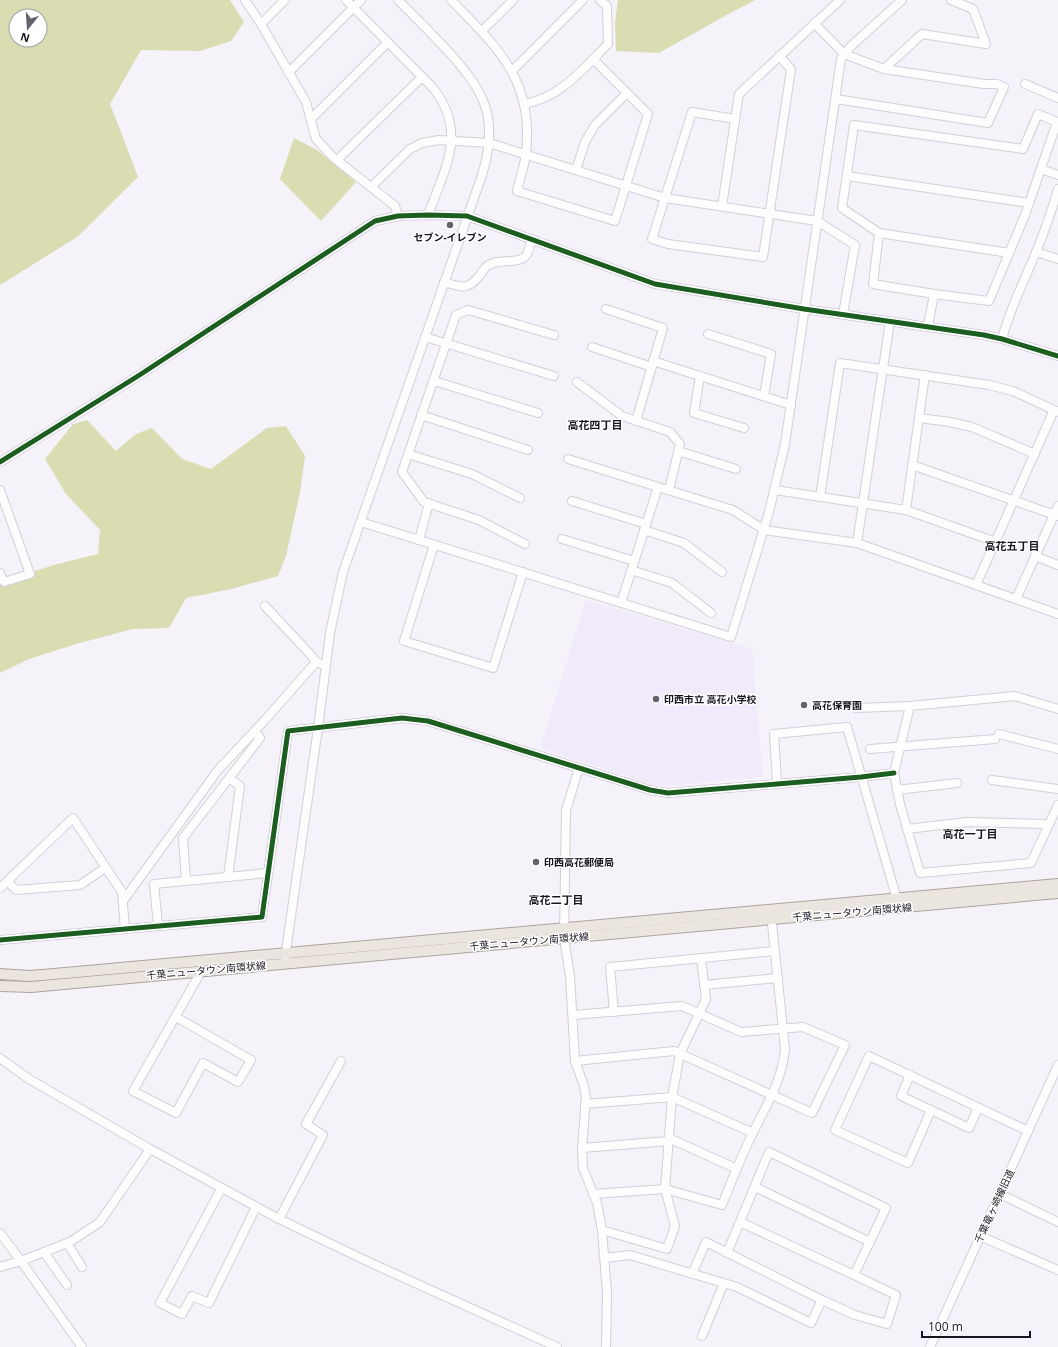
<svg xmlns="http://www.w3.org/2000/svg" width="1058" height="1347" viewBox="0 0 1058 1347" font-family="'Open Sans','Noto Sans JP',sans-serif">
<rect width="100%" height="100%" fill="#f5f2f9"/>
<path fill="#f0eafb" d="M 586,600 L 752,649 L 763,777 L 666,786 L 651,784 L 540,748 Z"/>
<g fill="#dadcb2" fill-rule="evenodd">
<path d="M 0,0 L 230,0 L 244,22 L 231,41 L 200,51 L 141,50 L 110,104 L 138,177 L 77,237 L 0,285 ZM 16,16 L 40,16 L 40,40 L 16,40 Z"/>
<path d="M 618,0 L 755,0 L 721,18 L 659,53 L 616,51 L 615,23 Z"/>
<path d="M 294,138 L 317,150 L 356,182 L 321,221 L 280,179 Z"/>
<path d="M 87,420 L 116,451 L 136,434 L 152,428 L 182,459 L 211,469 L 267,428 L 286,426 L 305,456 L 300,492 L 286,556 L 278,576 L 231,589 L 186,598 L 169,628 L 133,629 L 76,644 L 29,659 L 0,673 L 0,582 L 54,565 L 98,554 L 100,530 L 66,494 L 45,459 L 73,424 Z"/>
</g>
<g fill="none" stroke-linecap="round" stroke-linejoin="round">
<defs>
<g id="minor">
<path d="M 245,0 L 261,24 L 306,102 L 316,139 L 334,158 L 395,206 L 398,216"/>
<path d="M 346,0 L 433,88 C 468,132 445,168 428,215"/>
<path d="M 451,0 C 497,47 534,80 526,152 C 525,165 520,178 517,191 L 615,221 L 648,114 L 593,59"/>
<path d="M 814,23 L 844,54 L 884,69 L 984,84 L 997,84 L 1004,87 L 988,123 L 836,99"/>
<path d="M 261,24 L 285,0"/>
<path d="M 482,31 L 513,0"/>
<path d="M 884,69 L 922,34 L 986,44 L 973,9 L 951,0"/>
<path d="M 512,71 L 583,0"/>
<path d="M 288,73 L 361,0"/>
<path d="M 1025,84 L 1058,98"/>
<path d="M 524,104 C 560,98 583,69 608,44 L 607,6 L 600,0"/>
<path d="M 311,119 L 388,42"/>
<path d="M 735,119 L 692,112 L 652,239 L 668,244 L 763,257 L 791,69 L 779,56"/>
<path d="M 337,160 L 422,77"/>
<path d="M 1041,169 L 1058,175"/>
<path d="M 576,170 L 585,142 L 595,125 L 627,93"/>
<path d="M 847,176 L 1029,203"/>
<path d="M 371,187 L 410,149 L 422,143 L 439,140 L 489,143 L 665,198 L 817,221 L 855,245 L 843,314"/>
<path d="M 722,206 L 739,94 L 840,0"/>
<path d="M 879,233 L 1009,253"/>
<path d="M 1036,252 L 1058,259"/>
<path d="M 444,282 C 460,287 468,291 479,276 C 482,273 484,268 487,266 C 499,257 520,266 527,254 C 529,250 530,244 532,239"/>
<path d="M 606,309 L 663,328 L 636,421"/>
<path d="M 928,326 L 934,294 L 989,301 L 1025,215 L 1057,122 L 1038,114 L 1023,149 L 854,125 L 842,208 L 879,233 L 873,284 L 934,294"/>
<path d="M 708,334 L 771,354 L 764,396"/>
<path d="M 425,337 L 554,376"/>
<path d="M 1002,339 C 1010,308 1025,279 1037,250 C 1045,230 1052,210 1058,189"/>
<path d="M 592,347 L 652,367"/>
<path d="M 653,361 L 791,405"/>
<path d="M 700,376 L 694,413 L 744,428"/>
<path d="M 434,381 L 538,413"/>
<path d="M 577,382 L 622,416 L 670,432 L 680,444 L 669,490"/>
<path d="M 421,415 L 528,450"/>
<path d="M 919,418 L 950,422 L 972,427 L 1035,454"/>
<path d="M 678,451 L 736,469"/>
<path d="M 408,454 L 472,474 L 520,498"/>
<path d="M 568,459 L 658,487"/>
<path d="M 0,462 L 138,376 L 375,221 L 398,216 L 428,215 L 467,216 L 655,284 L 804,309 L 984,335 L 1002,339 L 1058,356"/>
<path d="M 912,465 L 1058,516"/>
<path d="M 0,490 L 30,574 L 4,582 L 0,573"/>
<path d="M 775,490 L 906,510 L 996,542"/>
<path d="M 820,497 L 840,363 L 989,385 L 1013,391 L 1058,412"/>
<path d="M 572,501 L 646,524"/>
<path d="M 906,510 L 925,375"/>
<path d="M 361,522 L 731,637 L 769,512 L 785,444 L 841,59 L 850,47 L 902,0"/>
<path d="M 644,530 L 684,543 L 722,572"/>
<path d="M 562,539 L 634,561"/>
<path d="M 419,540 L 429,503"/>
<path d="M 857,543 L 890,321"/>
<path d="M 525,544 L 479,520 L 424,502 L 402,472 L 456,315 L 468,310 L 554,335"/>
<path d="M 434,545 L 404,641 L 493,668 L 523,572"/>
<path d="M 1035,556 L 1058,565"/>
<path d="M 631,570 L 672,583 L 711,613"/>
<path d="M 976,585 L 1054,410"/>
<path d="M 1016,599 L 1058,506"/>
<path d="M 621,603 L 658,487 L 733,510 L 764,530 L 857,543 L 1058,614"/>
<path d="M 265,606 L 309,653 L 316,662 L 321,664"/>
<path d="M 856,708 L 910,706"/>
<path d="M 1058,709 L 1015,696 L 910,706 L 894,773 L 900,804 L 920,873 L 1031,863 L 1058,805"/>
<path d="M 999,734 L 1058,749"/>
<path d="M 870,749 L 995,739"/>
<path d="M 579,768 L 566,810 L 564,938 L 570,976 L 575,1061 L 584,1086 L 586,1098 L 582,1148 L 583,1168 L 597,1203 L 602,1230 L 607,1293 L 606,1347"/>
<path d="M 992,780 L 1058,789"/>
<path d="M 777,783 L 774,734 L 847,727 L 898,903"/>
<path d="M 897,790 L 957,783"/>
<path d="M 907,829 L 967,822 L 1049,824"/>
<path d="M 228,877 L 240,786 L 229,778"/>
<path d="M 186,880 L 183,838 L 260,738 L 255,731"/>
<path d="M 7,881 L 16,890 L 80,885 L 105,868"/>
<path d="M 0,888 L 73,818 L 122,892 L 125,929"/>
<path d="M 123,901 L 218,770 L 265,720 L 316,662"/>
<path d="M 158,926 L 154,884 L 268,873"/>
<path d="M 0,940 L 262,917 L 288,731 L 402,718 L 428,721 L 650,790 L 668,793 L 861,777 L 894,773"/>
<path d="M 285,958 L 318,728 L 330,633 L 343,572 L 482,175 C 500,117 484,90 445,48 C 430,32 414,16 398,0"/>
<path d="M 704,985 L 778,978"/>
<path d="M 614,1012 L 610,967 L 775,951"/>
<path d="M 573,1015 L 682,1006 L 741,1032 L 803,1027 L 845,1045 L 812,1113 L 674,1051 L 575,1061"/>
<path d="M 176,1017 L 251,1060 L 238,1082 L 203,1063 L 176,1113 L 133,1091 L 202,970"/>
<path d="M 0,1058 L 29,1079 L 150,1149 L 279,1219 L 371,1263 L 557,1347"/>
<path d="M 910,1075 L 901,1096 L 931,1110 L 908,1163 L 835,1130 L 869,1056 L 1028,1131"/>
<path d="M 585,1104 L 672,1097 L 753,1133"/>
<path d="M 931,1110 L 969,1128 L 978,1108"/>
<path d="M 669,1138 L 737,1169"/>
<path d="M 582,1148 L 669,1141"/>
<path d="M 755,1187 L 870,1242"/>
<path d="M 221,1189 L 160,1303 L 182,1314 L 192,1296 L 209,1303 L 256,1207"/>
<path d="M 593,1194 L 665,1189 L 722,1205 C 730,1185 738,1165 747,1145 C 761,1114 782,1084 785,1049 L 771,914"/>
<path d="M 1000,1194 L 1058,1222"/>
<path d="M 279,1219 L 323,1135 L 306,1124 L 341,1061"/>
<path d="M 602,1230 L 667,1249 L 675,1226 L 665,1189 L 672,1097 L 680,1054 L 706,999 L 701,958"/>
<path d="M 0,1233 L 21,1261 L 82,1347"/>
<path d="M 980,1236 L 1058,1270"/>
<path d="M 67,1243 L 82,1267"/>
<path d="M 44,1252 L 67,1285"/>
<path d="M 727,1253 L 769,1152 L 886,1208 L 854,1275 L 740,1222"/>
<path d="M 605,1258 L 630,1255 L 737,1287 L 811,1323 L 822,1300 L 706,1242 L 692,1274"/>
<path d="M 0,1267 L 21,1261 L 70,1242 L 100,1222 L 150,1149"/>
<path d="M 822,1300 L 855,1315 L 887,1324 L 896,1295 L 854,1275"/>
<path d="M 702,1336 L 724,1283"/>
<path d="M 930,1347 L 1058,1065"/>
</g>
<g id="major">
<path d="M 0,974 L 30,976 L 54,974 L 1058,884"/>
<path d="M 0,986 L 31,987 L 1058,893"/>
</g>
</defs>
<use href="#minor" stroke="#d3cfd9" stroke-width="10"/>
<use href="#major" stroke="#ada39d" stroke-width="12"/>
<use href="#minor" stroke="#fefdfe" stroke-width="8"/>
<use href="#major" stroke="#ebe5e0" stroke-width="10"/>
<defs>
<g id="cycleway">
<path d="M 0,462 L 138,376 L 375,221 L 398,216 L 428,215 L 467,216 L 655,284 L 804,309 L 984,335 L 1002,339 L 1058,356"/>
<path d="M 0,940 L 262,917 L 288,731 L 402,718 L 428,721 L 650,790 L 668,793 L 861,777 L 894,773"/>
</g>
</defs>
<use href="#cycleway" stroke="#fff" stroke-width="8"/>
<use href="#cycleway" stroke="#1b5e20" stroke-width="5"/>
</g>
<g fill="#65626b" stroke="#fff" stroke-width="1.5">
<circle cx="450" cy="225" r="4"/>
<circle cx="656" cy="699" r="4"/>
<circle cx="804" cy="705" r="4"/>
<circle cx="536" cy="862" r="4"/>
</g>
<g text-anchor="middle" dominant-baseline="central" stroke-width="3" stroke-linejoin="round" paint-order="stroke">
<g font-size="10" font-weight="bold" fill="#18141f" stroke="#fff" text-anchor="start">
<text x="450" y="237" text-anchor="middle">セブン-イレブン</text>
<text x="664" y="699">印西市立 高花小学校</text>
<text x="812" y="705">高花保育園</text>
<text x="544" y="862">印西高花郵便局</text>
</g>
<g font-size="10" fill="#18141f" stroke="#fff">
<text transform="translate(852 912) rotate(-5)">千葉ニュータウン南環状線</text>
<text transform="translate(529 941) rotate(-5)">千葉ニュータウン南環状線</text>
<text transform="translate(206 970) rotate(-5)">千葉ニュータウン南環状線</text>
<text transform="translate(994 1206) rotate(-65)">千葉竜ヶ崎線旧道</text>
</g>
<g font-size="11" font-weight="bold" fill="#18141f" stroke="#fff">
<text x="595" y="424">高花四丁目</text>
<text x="1012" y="545">高花五丁目</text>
<text x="970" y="833">高花一丁目</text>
<text x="556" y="899">高花二丁目</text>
</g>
</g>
<g transform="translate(28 28) rotate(197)"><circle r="19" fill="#ffffff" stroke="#a3a1a5"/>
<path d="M0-3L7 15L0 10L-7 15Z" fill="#65626b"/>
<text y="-6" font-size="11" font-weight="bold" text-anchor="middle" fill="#18141f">N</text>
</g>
<path d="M922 1331v6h108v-6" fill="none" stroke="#18141f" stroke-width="2"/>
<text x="928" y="1331" font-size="12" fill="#18141f" stroke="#ffffff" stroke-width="3" paint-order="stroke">100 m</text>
</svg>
